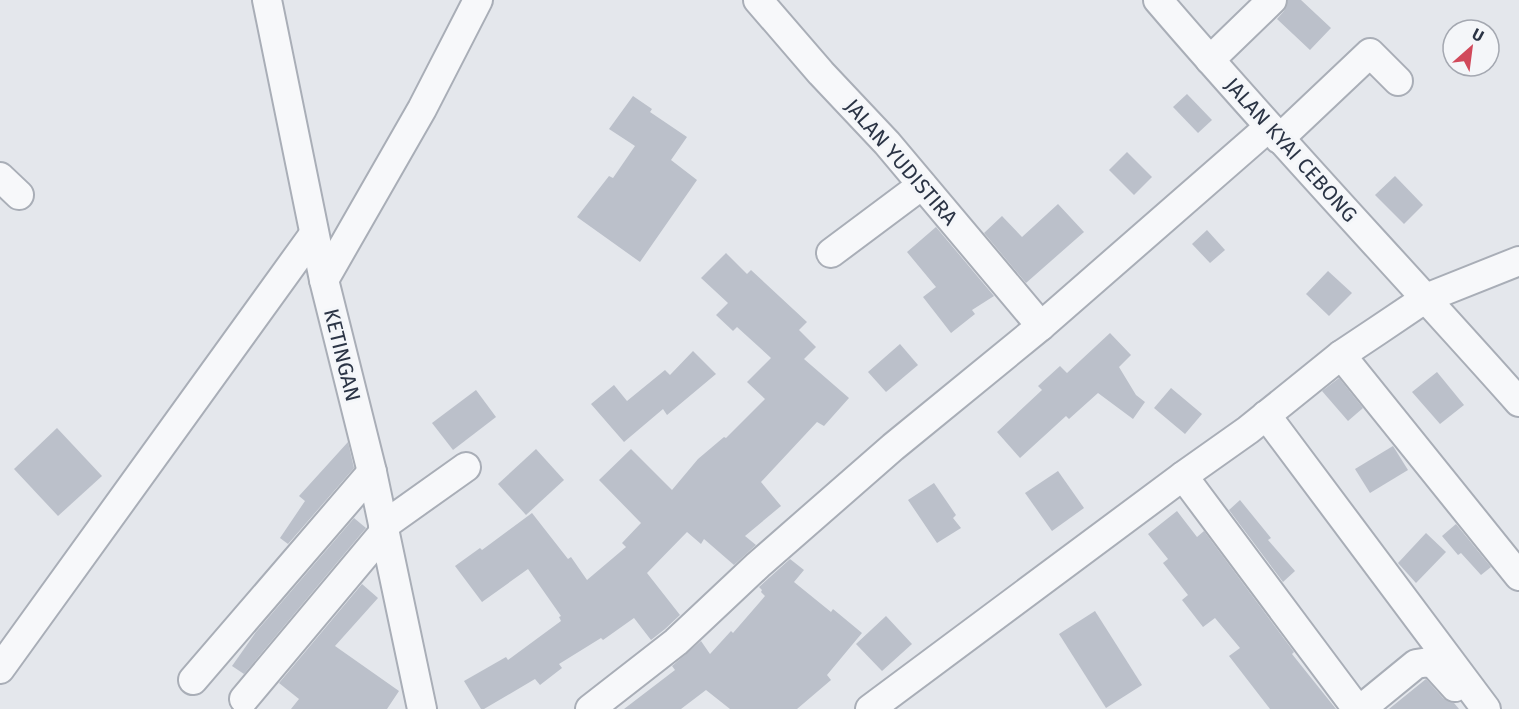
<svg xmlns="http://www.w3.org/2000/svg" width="1519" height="709" viewBox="0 0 1519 709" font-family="'Fira Sans',sans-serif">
<rect width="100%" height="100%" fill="#e4e7ec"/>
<g fill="#bbc0ca">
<path d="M 1288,0 L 1301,0 L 1331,28 L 1310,50 L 1277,19 L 1284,11 Z"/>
<path d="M 1187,94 L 1212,120 L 1198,133 L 1173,107 Z"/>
<path d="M 633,96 L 652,109 L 650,112 L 687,137 L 671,160 L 697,180 L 640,262 L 577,217 L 609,176 L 613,178 L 635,146 L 609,129 Z"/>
<path d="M 1127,152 L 1152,177 L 1134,195 L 1109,170 Z"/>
<path d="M 1395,176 L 1423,205 L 1404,224 L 1375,195 Z"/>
<path d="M 1058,204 L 1084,232 L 1026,283 L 984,233 L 1002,216 L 1022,237 Z"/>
<path d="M 936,227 L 994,296 L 972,310 L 975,314 L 951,333 L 923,297 L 936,287 L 907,252 Z"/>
<path d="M 1207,230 L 1225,250 L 1210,263 L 1192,244 Z"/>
<path d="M 726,253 L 747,274 L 751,270 L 807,322 L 799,330 L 816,347 L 804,359 L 849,398 L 824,426 L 817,422 L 761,482 L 781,506 L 745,536 L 756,545 L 734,565 L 704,539 L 701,544 L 687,532 L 647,573 L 680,615 L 665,629 L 651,640 L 634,618 L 603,640 L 601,638 L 559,664 L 562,668 L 540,685 L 535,679 L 484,709 L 481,709 L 464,681 L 506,657 L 508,660 L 561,621 L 559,617 L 561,616 L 528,569 L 482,602 L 455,566 L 480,548 L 482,550 L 532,513 L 568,559 L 571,557 L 587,580 L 626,547 L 622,543 L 641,523 L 599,480 L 631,449 L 672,490 L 698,459 L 724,437 L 726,438 L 765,399 L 747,382 L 771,358 L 737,327 L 733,331 L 716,315 L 728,303 L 701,278 Z"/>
<path d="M 1328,271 L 1352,293 L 1329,316 L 1306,294 Z"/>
<path d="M 1110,333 L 1131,355 L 1119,367 L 1136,395 L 1145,402 L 1133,419 L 1098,393 L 1069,419 L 1066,416 L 1020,458 L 997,432 L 1042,390 L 1038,386 L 1060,366 L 1067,373 Z"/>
<path d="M 900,344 L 918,365 L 886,392 L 868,372 Z"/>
<path d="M 693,351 L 716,374 L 667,415 L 663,409 L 624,442 L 591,404 L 614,385 L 627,401 L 665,370 L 670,375 Z"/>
<path d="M 1437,372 L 1464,405 L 1440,424 L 1412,392 Z"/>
<path d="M 1339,378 L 1363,408 L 1348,421 L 1322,391 Z"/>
<path d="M 1171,388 L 1202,414 L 1185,434 L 1154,408 Z"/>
<path d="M 476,390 L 496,417 L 453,450 L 432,423 Z"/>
<path d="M 57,428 L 102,476 L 58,516 L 14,469 Z"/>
<path d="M 348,442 L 354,468 L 288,544 L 280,538 L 305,501 L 299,496 Z"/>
<path d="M 1393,446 L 1408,470 L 1370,493 L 1355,469 Z"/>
<path d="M 536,449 L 564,480 L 526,515 L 498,484 Z"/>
<path d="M 1058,471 L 1084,508 L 1052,531 L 1025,493 Z"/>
<path d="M 934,483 L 956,515 L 953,518 L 961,528 L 937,543 L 908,500 Z"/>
<path d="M 1240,500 L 1271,538 L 1268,540 L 1295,571 L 1283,582 L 1229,510 Z"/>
<path d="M 1177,511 L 1197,537 L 1204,531 L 1294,652 L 1292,654 L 1336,709 L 1270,709 L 1229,656 L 1240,648 L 1215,618 L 1203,627 L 1182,600 L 1188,595 L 1163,563 L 1168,559 L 1148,534 Z"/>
<path d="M 354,518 L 366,528 L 244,674 L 232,666 L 256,632 Z"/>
<path d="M 1456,524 L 1491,567 L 1481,575 L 1461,553 L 1458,555 L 1442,536 Z"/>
<path d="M 1426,533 L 1446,552 L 1416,583 L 1398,563 Z"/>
<path d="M 790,559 L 804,570 L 794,582 L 831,612 L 833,609 L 862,633 L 827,675 L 831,680 L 797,709 L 730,709 L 706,690 L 681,709 L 624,709 L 675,670 L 672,666 L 701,641 L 710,654 L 731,631 L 733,633 L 765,596 L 761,592 L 762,590 L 759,587 Z"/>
<path d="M 362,584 L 378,598 L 335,646 L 399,691 L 387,709 L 291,709 L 299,699 L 279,683 Z"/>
<path d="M 1095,611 L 1142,685 L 1106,708 L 1059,634 Z"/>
<path d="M 886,616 L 912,644 L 882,671 L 856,644 Z"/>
<path d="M 1426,679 L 1443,698 L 1454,703 L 1459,709 L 1389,709 Z"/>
</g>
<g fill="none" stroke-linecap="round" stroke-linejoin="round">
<defs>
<g id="minor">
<path d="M 267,0 L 324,280 L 372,472 L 422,709"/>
<path d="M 758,0 L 821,73 L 887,143 L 1041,326"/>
<path d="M 1158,0 C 1275,137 1399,267 1519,402"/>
<path d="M 1210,60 L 1272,0"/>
<path d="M 1279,139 L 1370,53 L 1398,81"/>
<path d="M 0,177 L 19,195"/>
<path d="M 831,253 L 922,185"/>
<path d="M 324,280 L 422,109 L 478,0"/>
<path d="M 1341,355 L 1519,576"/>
<path d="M 1266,415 L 1486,709"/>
<path d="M 1183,476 L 1357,709"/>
<path d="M 383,526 L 466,467"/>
<path d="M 0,669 L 314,234"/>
<path d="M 193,680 L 372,472"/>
<path d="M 244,699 L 384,532"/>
<path d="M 590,709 L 676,642 L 758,565 L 893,447 L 1041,326 L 1269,127"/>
<path d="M 870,709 L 1183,476 L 1248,430 L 1341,355 L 1377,331 L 1426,298 L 1519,261"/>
<path d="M 1361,709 L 1416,664 L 1429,662 L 1436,666 L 1455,687"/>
</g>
</defs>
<use href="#minor" stroke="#a9aeb7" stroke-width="32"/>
<use href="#minor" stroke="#f7f8fa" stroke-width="28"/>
</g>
<g text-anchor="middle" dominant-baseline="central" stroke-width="6" stroke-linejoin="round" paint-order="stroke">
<g font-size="21" fill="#2b3445" stroke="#f4f6f9">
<text transform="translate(1291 150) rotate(48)">JALAN KYAI CEBONG</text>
<text transform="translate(901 162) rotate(49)">JALAN YUDISTIRA</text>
<text transform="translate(342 355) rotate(76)">KETINGAN</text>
</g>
</g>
<g transform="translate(1471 48) rotate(28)"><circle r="28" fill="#f4f6f9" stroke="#a4a8b1" stroke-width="1.5"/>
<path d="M0-4.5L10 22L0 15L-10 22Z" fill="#d1495b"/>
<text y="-9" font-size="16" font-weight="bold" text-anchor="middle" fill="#2b3445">U</text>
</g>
</svg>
